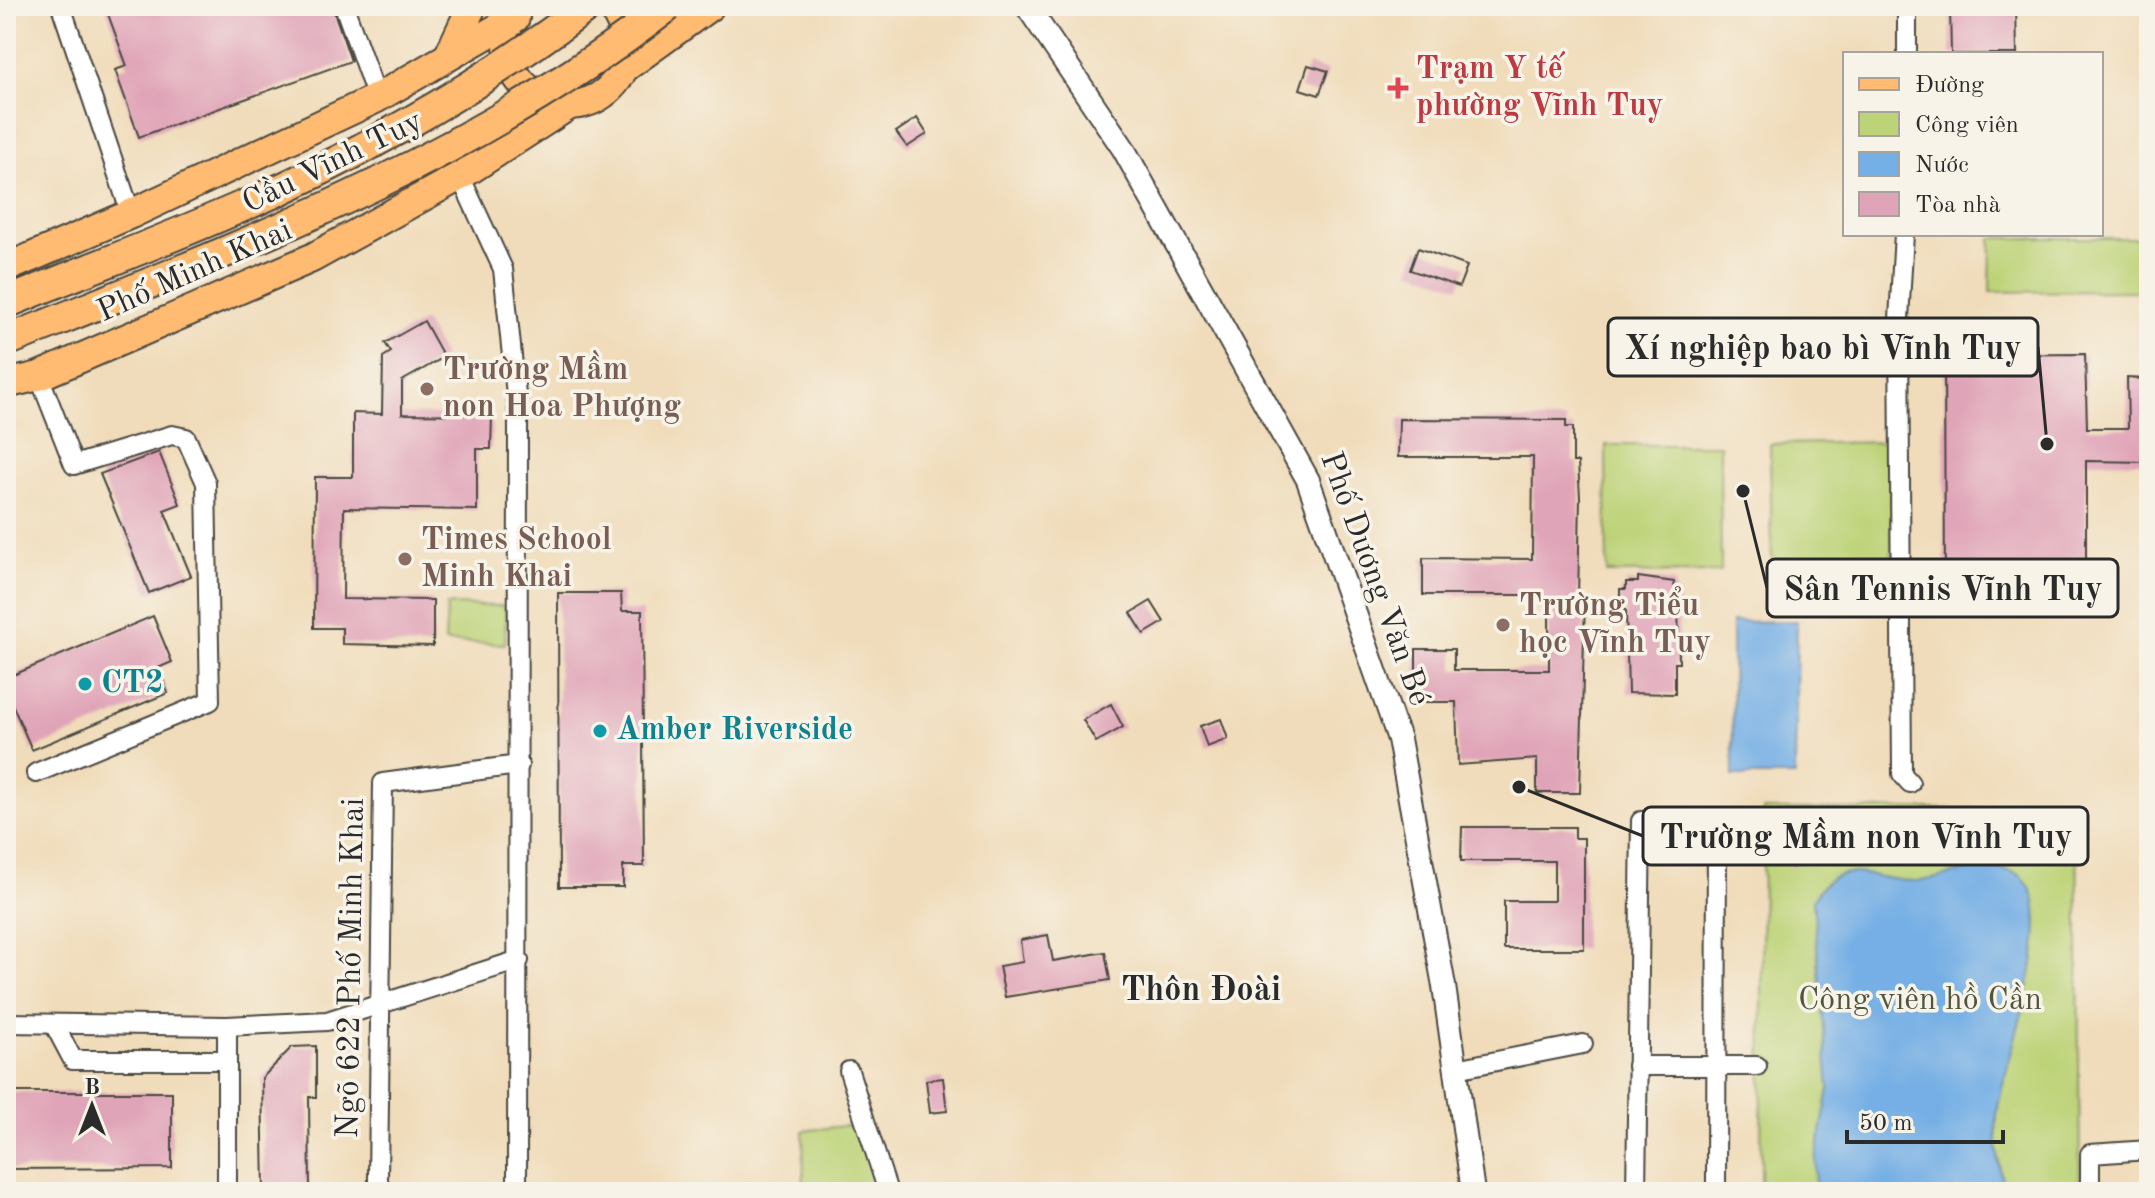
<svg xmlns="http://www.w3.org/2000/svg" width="2155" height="1198" viewBox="0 0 2155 1198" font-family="'Old Standard TT',serif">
<rect width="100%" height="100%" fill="#f7f3e8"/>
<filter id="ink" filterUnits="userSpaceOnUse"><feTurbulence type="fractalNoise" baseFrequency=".0125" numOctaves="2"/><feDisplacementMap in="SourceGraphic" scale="16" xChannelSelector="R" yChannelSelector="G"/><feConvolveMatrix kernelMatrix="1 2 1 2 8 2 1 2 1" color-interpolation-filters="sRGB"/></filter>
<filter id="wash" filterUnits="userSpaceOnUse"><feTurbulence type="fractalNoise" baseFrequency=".006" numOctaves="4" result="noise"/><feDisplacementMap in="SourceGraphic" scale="32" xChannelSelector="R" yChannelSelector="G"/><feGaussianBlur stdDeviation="1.8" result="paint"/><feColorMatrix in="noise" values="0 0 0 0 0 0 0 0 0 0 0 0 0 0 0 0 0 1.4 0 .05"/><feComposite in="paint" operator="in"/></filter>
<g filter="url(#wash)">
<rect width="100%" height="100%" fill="#f0dcba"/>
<g fill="#bdd378" stroke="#747f52" stroke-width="2">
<path d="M 1991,238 L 2149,238 L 2149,291 L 1990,292 Z"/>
<path d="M 1890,442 L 1892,570 L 1772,571 L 1770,444 Z"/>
<path d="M 1606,445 L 1720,445 L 1721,572 L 1607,573 Z"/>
<path d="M 447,605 L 506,606 L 505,644 L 445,642 Z"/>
<path d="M 2077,808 L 2080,1192 L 1761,1192 L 1763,810 Z"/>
<path d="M 858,1124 L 878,1192 L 804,1192 L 803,1131 Z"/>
</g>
<g fill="#74afe5" stroke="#506d88" stroke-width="2">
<path d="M 1797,621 L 1795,776 L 1733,776 L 1732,622 Z"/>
<path d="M 1976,868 C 1990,868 2011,867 2023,878 C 2064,917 2002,1063 1997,1114 C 1995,1141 1998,1166 2005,1192 L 1815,1192 L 1816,1159 L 1829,1089 L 1813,900 C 1837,853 1874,882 1914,881 C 1934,881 1956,872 1976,868 Z"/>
</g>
<g id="blocks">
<g fill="#e0a4b8">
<path d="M 105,6 L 332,6 L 351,61 L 139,137 L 115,70 L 127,66 Z"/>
<path d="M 1950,6 L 2016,6 L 2017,54 L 1951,54 Z"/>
<path d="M 1308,65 L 1328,71 L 1319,95 L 1300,89 Z"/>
<path d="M 917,118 L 927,134 L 907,147 L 896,132 Z"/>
<path d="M 1418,248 L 1467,266 L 1459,287 L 1410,270 Z"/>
<path d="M 424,321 L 444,357 L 402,381 L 402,414 L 492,415 L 491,449 L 477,449 L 477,510 L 344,508 L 343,599 L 433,600 L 433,646 L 342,644 L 342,628 L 314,628 L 315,477 L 353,477 L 353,413 L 382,414 L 383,357 L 391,352 L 385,343 Z"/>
<path d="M 2085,354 L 2087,428 L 2128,428 L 2127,378 L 2149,379 L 2149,462 L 2086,461 L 2086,597 L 1945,597 L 1944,355 Z"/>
<path d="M 1399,419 L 1566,420 L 1566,427 L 1573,427 L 1573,462 L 1578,462 L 1580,498 L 1578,598 L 1585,598 L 1580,793 L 1537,793 L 1537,759 L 1458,765 L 1456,702 L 1416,702 L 1416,649 L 1454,649 L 1454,670 L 1549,670 L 1549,607 L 1536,595 L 1423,595 L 1423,558 L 1532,559 L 1533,457 L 1398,457 Z"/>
<path d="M 159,452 L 180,504 L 164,510 L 191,576 L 149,593 L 100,474 Z"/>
<path d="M 1638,577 L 1674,582 L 1675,592 L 1678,593 L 1679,663 L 1675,663 L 1675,694 L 1628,693 L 1626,610 L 1620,610 L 1620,589 L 1626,589 L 1626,582 L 1638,582 Z"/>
<path d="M 558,593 L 621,593 L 622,611 L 642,611 L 644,866 L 623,866 L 623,887 L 559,887 Z"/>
<path d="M 1151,601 L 1164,622 L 1144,634 L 1131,613 Z"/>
<path d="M 153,616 L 172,662 L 158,668 L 168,693 L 32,750 L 6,690 L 6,678 Z"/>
<path d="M 1111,704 L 1123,727 L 1096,742 L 1083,720 Z"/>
<path d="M 1221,719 L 1228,739 L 1207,747 L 1200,726 Z"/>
<path d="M 1462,827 L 1575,827 L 1575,838 L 1584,838 L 1584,949 L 1504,949 L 1504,901 L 1554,901 L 1554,861 L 1461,861 Z"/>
<path d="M 1792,847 L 1800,852 L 1800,861 L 1792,867 L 1774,856 Z"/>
<path d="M 1048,935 L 1053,961 L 1105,952 L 1110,980 L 1005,997 L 999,966 L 1023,962 L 1020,940 Z"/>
<path d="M 316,1046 L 316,1097 L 309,1097 L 310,1192 L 264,1192 L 262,1078 L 292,1047 Z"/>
<path d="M 943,1078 L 947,1111 L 930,1113 L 926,1080 Z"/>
<path d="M 6,1092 L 172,1092 L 172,1168 L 6,1169 Z"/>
</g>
</g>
</g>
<g filter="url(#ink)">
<use href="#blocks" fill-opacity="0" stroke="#494640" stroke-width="2"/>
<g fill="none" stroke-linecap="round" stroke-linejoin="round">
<defs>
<g id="minor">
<path d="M 61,6 L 131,214"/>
<path d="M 344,6 L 377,98"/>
<path d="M 1907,6 L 1907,54"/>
<path d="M 460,176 L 503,269 L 518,414 L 517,1192"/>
<path d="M 1904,234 L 1899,319 L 1902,774 L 1910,783"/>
<path d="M 36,773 L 210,701 L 206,483 L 186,438 L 172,435 L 74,465 L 39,376"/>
<path d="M 6,1023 L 227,1026 L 327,1021 L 519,960"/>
<path d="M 54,1024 L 73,1060 L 227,1060"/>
<path d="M 227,1026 L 227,1192"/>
<path d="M 1637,1066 L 1757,1066"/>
<path d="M 1456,1069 L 1583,1044"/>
<path d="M 849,1071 L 888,1192"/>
<path d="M 381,1192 L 378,1180 L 383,783 L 519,765"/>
<path d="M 1636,1192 L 1641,821 L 1717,820 L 1716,1192"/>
<path d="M 2090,1192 L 2090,1154 L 2149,1150"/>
</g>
<path id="tertiary" d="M 1027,6 L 1123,148 L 1308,480 L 1399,739 L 1444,986 L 1473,1192"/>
<g id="primary">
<path d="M 509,39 C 506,56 512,74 524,85 C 578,139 662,73 611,6"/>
<path d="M 449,55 L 472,6"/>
<path d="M 623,69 L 710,6"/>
<path d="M 6,268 L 131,214 L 377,98 L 515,18"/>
<path d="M 6,384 L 39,376 L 312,258 L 460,176 L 568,106"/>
</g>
</defs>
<use href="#minor" stroke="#494640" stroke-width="22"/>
<use href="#tertiary" stroke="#494640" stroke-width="26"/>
<use href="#primary" stroke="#494640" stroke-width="32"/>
<use href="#minor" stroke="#fff" stroke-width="18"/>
<use href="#tertiary" stroke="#fff" stroke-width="22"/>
<use href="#primary" stroke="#ffbb71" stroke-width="28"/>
<defs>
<g id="trunk-bridge">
<path d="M 6,303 C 97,265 191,231 281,189 C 388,139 493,76 588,6"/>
<path d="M 6,341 C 237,248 470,161 668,6"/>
</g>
</defs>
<use href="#trunk-bridge" stroke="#494640" stroke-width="34" stroke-linecap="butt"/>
<use href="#trunk-bridge" stroke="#ffbb71" stroke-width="30"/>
</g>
</g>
<path fill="#e0444e" stroke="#f7f3e8" stroke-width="3" d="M1394 76h8v8h8v8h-8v8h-8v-8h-8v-8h8z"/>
<g fill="#8d6e63" stroke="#f7f3e8" stroke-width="3">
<circle cx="427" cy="389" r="8"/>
<circle cx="405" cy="559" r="8"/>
<circle cx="1503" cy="625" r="8"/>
</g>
<g fill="#0f9aa8" stroke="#f7f3e8" stroke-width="3">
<circle cx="85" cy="684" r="8"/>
<circle cx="600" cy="731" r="8"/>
</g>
<g text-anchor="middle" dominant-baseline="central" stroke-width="7" stroke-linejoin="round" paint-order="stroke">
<g font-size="32" font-weight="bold" fill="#be3a42" stroke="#f7f3e8" text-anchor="start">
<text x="1416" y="70">Trạm Y tế<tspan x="1416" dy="37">phường Vĩnh Tuy</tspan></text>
</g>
<g font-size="32" fill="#2b2b2b" stroke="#f7f3e8">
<text transform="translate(333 163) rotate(-26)">Cầu Vĩnh Tuy</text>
<text transform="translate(195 272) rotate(-24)">Phố Minh Khai</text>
<text transform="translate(1374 579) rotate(70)">Phố Dương Văn Bé</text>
<text transform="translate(352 968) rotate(-89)">Ngõ 622 Phố Minh Khai</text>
</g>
<g font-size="32" font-weight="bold" fill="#785e54" stroke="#f7f3e8" text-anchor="start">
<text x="443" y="371">Trường Mầm<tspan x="443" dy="37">non Hoa Phượng</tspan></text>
<text x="421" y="541">Times School<tspan x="421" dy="37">Minh Khai</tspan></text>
<text x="1519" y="607">Trường Tiểu<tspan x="1519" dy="37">học Vĩnh Tuy</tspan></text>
</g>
<g font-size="32" font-weight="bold" fill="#0d838f" stroke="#f7f3e8" text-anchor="start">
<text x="101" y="684">CT2</text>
<text x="616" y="731">Amber Riverside</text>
</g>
<g font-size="32" fill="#50553e" stroke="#f7f3e8">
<text x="1920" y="1001">Công viên hồ Cần</text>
</g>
<g font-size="34" font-weight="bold" fill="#2b2b2b" stroke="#f7f3e8">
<text x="1201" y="991">Thôn Đoài</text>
</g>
</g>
<path fill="none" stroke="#2b2b2b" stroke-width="3" d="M2047 444L2038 347M1743 491L1767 588M1519 787L1643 836"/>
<g fill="#2b2b2b" stroke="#f7f3e8" stroke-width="3">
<circle cx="2047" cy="444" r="8"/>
<circle cx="1743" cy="491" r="8"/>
<circle cx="1519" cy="787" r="8"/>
</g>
<g fill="#f7f3e8" stroke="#2b2b2b" stroke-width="3">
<rect x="1608" y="318" width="430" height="58" rx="8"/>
<rect x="1767" y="559" width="351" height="58" rx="8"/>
<rect x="1643" y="807" width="445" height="58" rx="8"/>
</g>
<g font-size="34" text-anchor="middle" font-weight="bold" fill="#2b2b2b">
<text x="1823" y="359">Xí nghiệp bao bì Vĩnh Tuy</text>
<text x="1943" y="600">Sân Tennis Vĩnh Tuy</text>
<text x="1866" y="848">Trường Mầm non Vĩnh Tuy</text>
</g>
<rect width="2155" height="1198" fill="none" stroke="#f7f3e8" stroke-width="32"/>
<rect x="1843" y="52" width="260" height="184" fill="#f7f3e8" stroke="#a5a39c" stroke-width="2"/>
<rect x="1859" y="78" width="40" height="12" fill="#ffbb71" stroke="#a5a39c" stroke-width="2"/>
<text x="1915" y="92" font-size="24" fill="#2b2b2b">Đường</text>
<rect x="1859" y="112" width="40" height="24" fill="#bdd378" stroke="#a5a39c" stroke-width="2"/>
<text x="1915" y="132" font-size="24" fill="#2b2b2b">Công viên</text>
<rect x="1859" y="152" width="40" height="24" fill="#74afe5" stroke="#a5a39c" stroke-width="2"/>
<text x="1915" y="172" font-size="24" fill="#2b2b2b">Nước</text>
<rect x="1859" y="192" width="40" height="24" fill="#e0a4b8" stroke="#a5a39c" stroke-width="2"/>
<text x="1915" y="212" font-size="24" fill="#2b2b2b">Tòa nhà</text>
<g transform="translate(92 1106)" stroke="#f7f3e8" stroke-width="6" paint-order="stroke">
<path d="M0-6L14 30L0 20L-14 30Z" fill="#2b2b2b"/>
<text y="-12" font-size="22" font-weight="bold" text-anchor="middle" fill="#2b2b2b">B</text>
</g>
<path d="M1847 1130v12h156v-12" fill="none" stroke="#2b2b2b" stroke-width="4"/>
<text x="1859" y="1130" font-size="24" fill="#2b2b2b" stroke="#f7f3e8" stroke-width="6" paint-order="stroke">50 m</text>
</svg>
